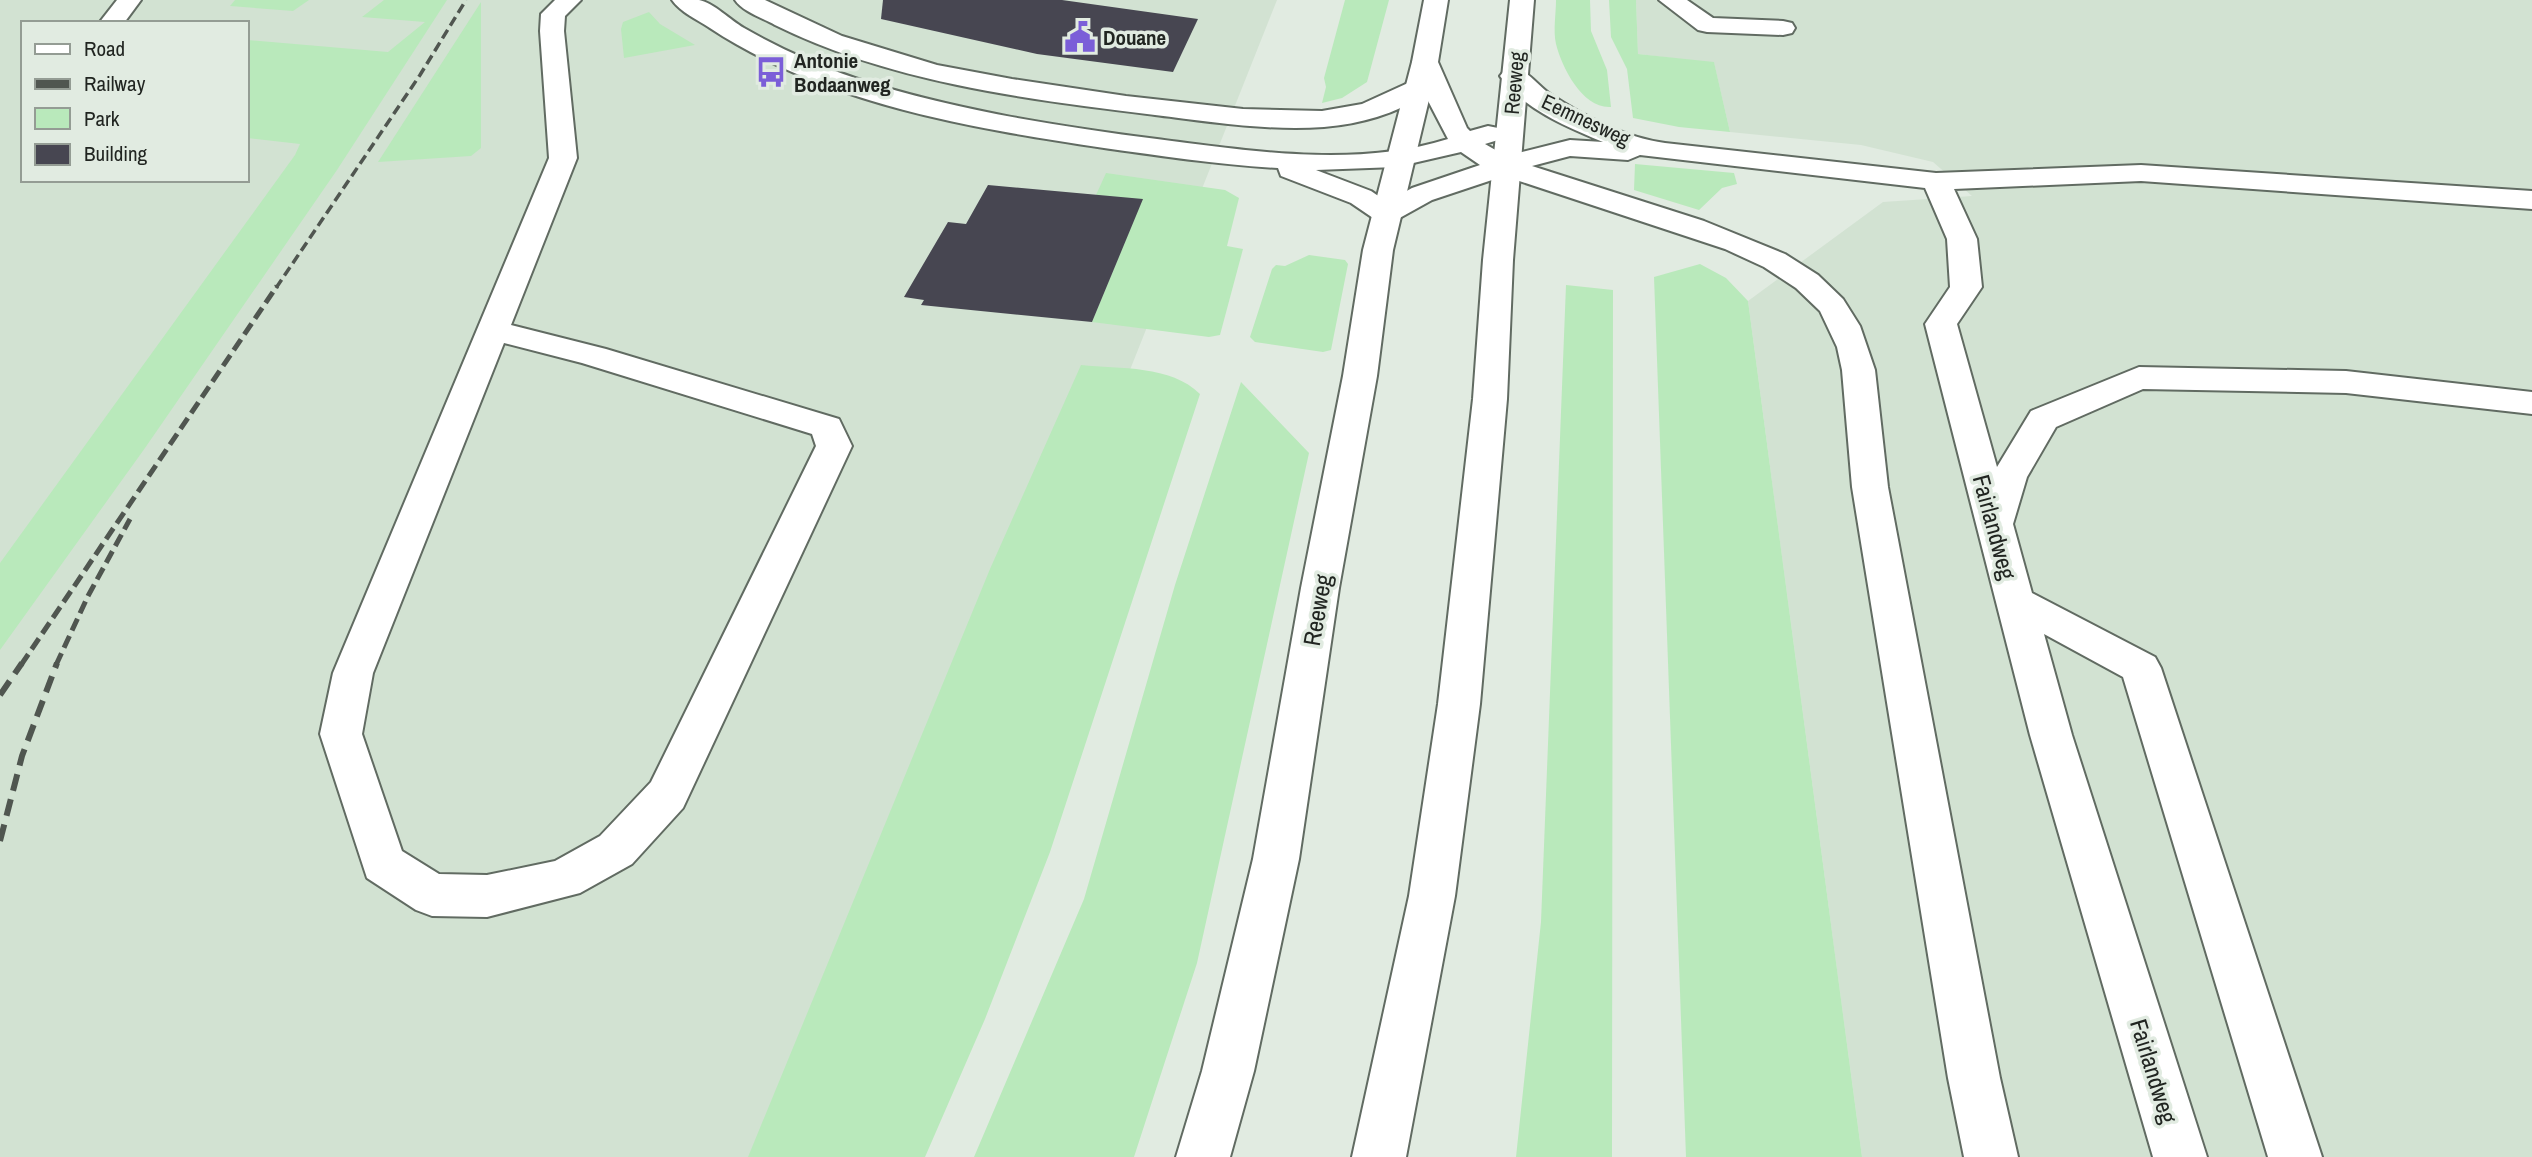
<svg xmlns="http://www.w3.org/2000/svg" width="2532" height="1157" viewBox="0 0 2532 1157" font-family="'Archivo Narrow',sans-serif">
<rect width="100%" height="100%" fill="#e1ebe1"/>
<g fill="#d2e2d2" fill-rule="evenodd">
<path d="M 0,0 L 1277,0 L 969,775 L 788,1157 L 0,1157 ZM 23,23 L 247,23 L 247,180 L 23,180 Z"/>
<path d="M 1636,0 L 2532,0 L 2532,1157 L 1862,1157 L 1748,301 L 1883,202 L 1972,196 L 1933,162 L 1861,145 L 1730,132 L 1714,63 L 1638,54 Z"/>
</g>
<g fill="#b9e9bb">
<path d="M 235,0 L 309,0 L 293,11 L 230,6 Z"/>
<path d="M 384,0 L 447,0 L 337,170 L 145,448 L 0,650 L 0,563 L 295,155 L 300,144 L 247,138 L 247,40 L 388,52 L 425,22 L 362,17 Z"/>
<path d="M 1345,0 L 1389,0 L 1367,82 L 1342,98 L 1322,103 L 1326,87 L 1324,78 Z"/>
<path d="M 1556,0 L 1590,0 L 1591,31 L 1607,70 L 1611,107 C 1583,109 1562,68 1556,44 C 1553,30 1556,14 1556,0 Z"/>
<path d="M 1609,0 L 1636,0 L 1638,54 L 1714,62 L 1730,132 L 1679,127 L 1633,118 L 1627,69 L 1611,37 Z"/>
<path d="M 481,2 L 481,148 L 471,156 L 378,162 Z"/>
<path d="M 649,12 L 660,24 L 695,45 L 624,58 L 621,29 L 623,22 Z"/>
<path d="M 1635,164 L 1734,173 L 1737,184 L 1722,188 L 1699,210 L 1634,190 Z"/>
<path d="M 1106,173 L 1225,190 L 1239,198 L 1227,246 L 1243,249 L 1220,335 L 1209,337 L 1092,322 L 1142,200 L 1096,195 Z"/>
<path d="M 1309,255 L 1345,260 L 1348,264 L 1331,350 L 1323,352 L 1255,342 L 1250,337 L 1272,269 L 1276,265 L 1285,266 Z"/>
<path d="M 1700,264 L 1726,278 L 1748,301 L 1862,1157 L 1686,1157 L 1654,277 Z"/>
<path d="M 1566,285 L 1613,290 L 1612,1157 L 1516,1157 L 1541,922 Z"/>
<path d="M 1081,365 C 1120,369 1171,365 1200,394 L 1050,852 L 985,1019 L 925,1157 L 748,1157 L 990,569 Z"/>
<path d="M 1241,382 L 1309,453 L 1197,963 L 1134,1157 L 974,1157 L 1084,899 L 1175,585 Z"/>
</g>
<g fill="#474651">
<path d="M 883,0 L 1062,0 L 1198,19 L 1173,72 L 1037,54 L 881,19 Z"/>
<path d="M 988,185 L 1143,199 L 1092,322 L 921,305 L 924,300 L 904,297 L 948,222 L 966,224 Z"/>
</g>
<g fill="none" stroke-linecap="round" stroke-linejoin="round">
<defs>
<g id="minor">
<path d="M 117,0 L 141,0 L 124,23 L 99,23 Z"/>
<path d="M 555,0 L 581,0 L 565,16 L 564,31 L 577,158 L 511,325 L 606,349 L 839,419 L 852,446 L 683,808 L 632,864 L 580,893 L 487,917 L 432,916 L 416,910 L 367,878 L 320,734 L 333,673 L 549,158 L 540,31 L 541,14 ZM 504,343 L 582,363 L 812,434 L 816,446 L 651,782 L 600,836 L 555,861 L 487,875 L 439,874 L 402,851 L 362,734 L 373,673 Z"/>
<path d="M 672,0 C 680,0 691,0 699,0 C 714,3 730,20 744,28 C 779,48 817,65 855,78 C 953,110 1056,126 1157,139 C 1251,151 1356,168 1448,139 L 1425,95 C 1395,114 1360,124 1324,127 C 1268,131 1211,122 1155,115 C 1027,99 892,83 775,25 C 763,18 743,12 735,0 L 765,0 L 842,36 L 937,65 L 1012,79 L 1126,96 L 1243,109 L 1322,111 L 1362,104 L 1408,83 L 1420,82 L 1412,62 L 1416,57 L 1425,54 L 1434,57 L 1438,62 L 1467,128 L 1470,131 L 1488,126 L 1498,128 L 1502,134 L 1498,140 L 1485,144 L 1506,156 L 1570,140 L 1603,142 C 1567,127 1523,109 1500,76 L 1504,71 C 1510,69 1514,68 1520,70 C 1530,74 1540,87 1550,94 C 1583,116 1626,138 1665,143 L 1936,173 L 2141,165 L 2532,191 L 2532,209 L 2141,181 L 1954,189 L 1977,239 L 1982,287 L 1957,324 L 1997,467 L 2031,411 L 2139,367 L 2346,371 L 2532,392 L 2532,414 L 2346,393 L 2143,389 L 2056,427 L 2027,477 L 2013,524 L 2032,593 L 2155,657 L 2161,668 L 2322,1157 L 2268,1157 L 2123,677 L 2044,634 L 2072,735 L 2207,1157 L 2153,1157 L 2030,735 L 1925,324 L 1950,287 L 1947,239 L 1925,188 L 1640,155 L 1628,160 L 1570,156 L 1532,166 L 1704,221 L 1785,254 L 1818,275 L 1843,299 L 1860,326 L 1875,370 L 1888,487 L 2000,1078 L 2018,1157 L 1964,1157 L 1948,1078 L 1852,487 L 1842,370 L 1837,347 L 1820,311 L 1796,288 L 1764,267 L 1725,249 L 1504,176 L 1432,200 L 1396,220 L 1386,223 L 1376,220 L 1351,203 L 1281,176 L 1278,168 C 1220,165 1162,156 1104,148 C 971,128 825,104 710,28 C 698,20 680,12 672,0 ZM 1461,152 L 1480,165 L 1412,188 L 1387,202 L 1371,191 L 1316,170 L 1396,167 Z"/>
<path d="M 1659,0 L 1687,0 L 1713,18 L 1783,21 L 1792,23 L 1795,28 L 1792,33 L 1783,35 L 1707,32 L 1698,30 Z"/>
</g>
<g id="major">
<path d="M 1424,0 L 1448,0 L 1438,62 L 1393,250 L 1377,376 L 1339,588 L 1299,859 L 1254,1071 L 1230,1157 L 1176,1157 L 1202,1071 L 1253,859 L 1301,588 L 1343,376 L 1363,250 L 1412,62 Z"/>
<path d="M 1510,0 L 1534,0 L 1513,260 L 1507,399 L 1480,704 L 1455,896 L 1406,1157 L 1352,1157 L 1409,896 L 1438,704 L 1473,399 L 1483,260 Z"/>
</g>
</defs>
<use href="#minor" stroke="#616b62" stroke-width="4"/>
<use href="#major" stroke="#616b62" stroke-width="4"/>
<use href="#minor" fill="#fff" fill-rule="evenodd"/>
<use href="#major" fill="#fff" fill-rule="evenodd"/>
<path stroke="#505650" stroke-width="3.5" stroke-dasharray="10 5" stroke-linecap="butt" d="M 276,288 L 420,75 L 466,0"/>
<g stroke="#505650" stroke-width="5" stroke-dasharray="13 6" stroke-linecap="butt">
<path d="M 21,665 L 277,286"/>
<path d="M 56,665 L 88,596 L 130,519"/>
</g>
<g stroke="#505650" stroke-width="6" stroke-dasharray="17 9" stroke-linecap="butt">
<path d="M 0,695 L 22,663"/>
<path d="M 0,841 L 22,756 L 57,663"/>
</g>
</g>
<defs>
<symbol id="civic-bare" viewBox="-9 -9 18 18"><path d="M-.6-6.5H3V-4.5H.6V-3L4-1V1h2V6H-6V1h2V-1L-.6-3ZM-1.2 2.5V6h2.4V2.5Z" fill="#7b5ed8" stroke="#e1ebe1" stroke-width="2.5" paint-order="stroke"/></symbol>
<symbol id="bus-bare" viewBox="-9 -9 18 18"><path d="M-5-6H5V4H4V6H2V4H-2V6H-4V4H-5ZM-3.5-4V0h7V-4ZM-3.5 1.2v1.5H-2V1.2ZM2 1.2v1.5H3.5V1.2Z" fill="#7b5ed8" stroke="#e1ebe1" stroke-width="2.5" paint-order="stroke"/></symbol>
</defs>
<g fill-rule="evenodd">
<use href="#civic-bare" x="1058" y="15" width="44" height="44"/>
<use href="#bus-bare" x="749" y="50" width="44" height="44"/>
</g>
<g text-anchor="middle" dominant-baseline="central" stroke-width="7" stroke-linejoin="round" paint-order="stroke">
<g font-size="21" font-weight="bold" fill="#212521" stroke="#e1ebe1" text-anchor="start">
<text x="1103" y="37">Douane</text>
<text x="794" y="60">Antonie<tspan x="794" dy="24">Bodaanweg</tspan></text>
</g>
<g font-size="21" fill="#212521" stroke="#e1ebe1">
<text transform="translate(1514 83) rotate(-85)">Reeweg</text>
<text transform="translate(1586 120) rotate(25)">Eemnesweg</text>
</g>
<g font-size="24" fill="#212521" stroke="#e1ebe1">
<text transform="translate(1995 527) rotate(75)">Fairlandweg</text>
<text transform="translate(1317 610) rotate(-80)">Reeweg</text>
<text transform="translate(2154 1071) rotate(73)">Fairlandweg</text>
</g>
</g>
<rect x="21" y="21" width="228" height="161" fill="#e1ebe1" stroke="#949c94" stroke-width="2"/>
<rect x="35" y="44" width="35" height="10" fill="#ffffff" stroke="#949c94" stroke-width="2"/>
<text x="84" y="56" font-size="21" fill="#212521">Road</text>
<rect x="35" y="79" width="35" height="10" fill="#505650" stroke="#949c94" stroke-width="2"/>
<text x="84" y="91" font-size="21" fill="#212521">Railway</text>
<rect x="35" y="108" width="35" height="21" fill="#b9e9bb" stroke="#949c94" stroke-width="2"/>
<text x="84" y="126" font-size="21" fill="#212521">Park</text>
<rect x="35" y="144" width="35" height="21" fill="#474651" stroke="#949c94" stroke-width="2"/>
<text x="84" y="161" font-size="21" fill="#212521">Building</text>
</svg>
